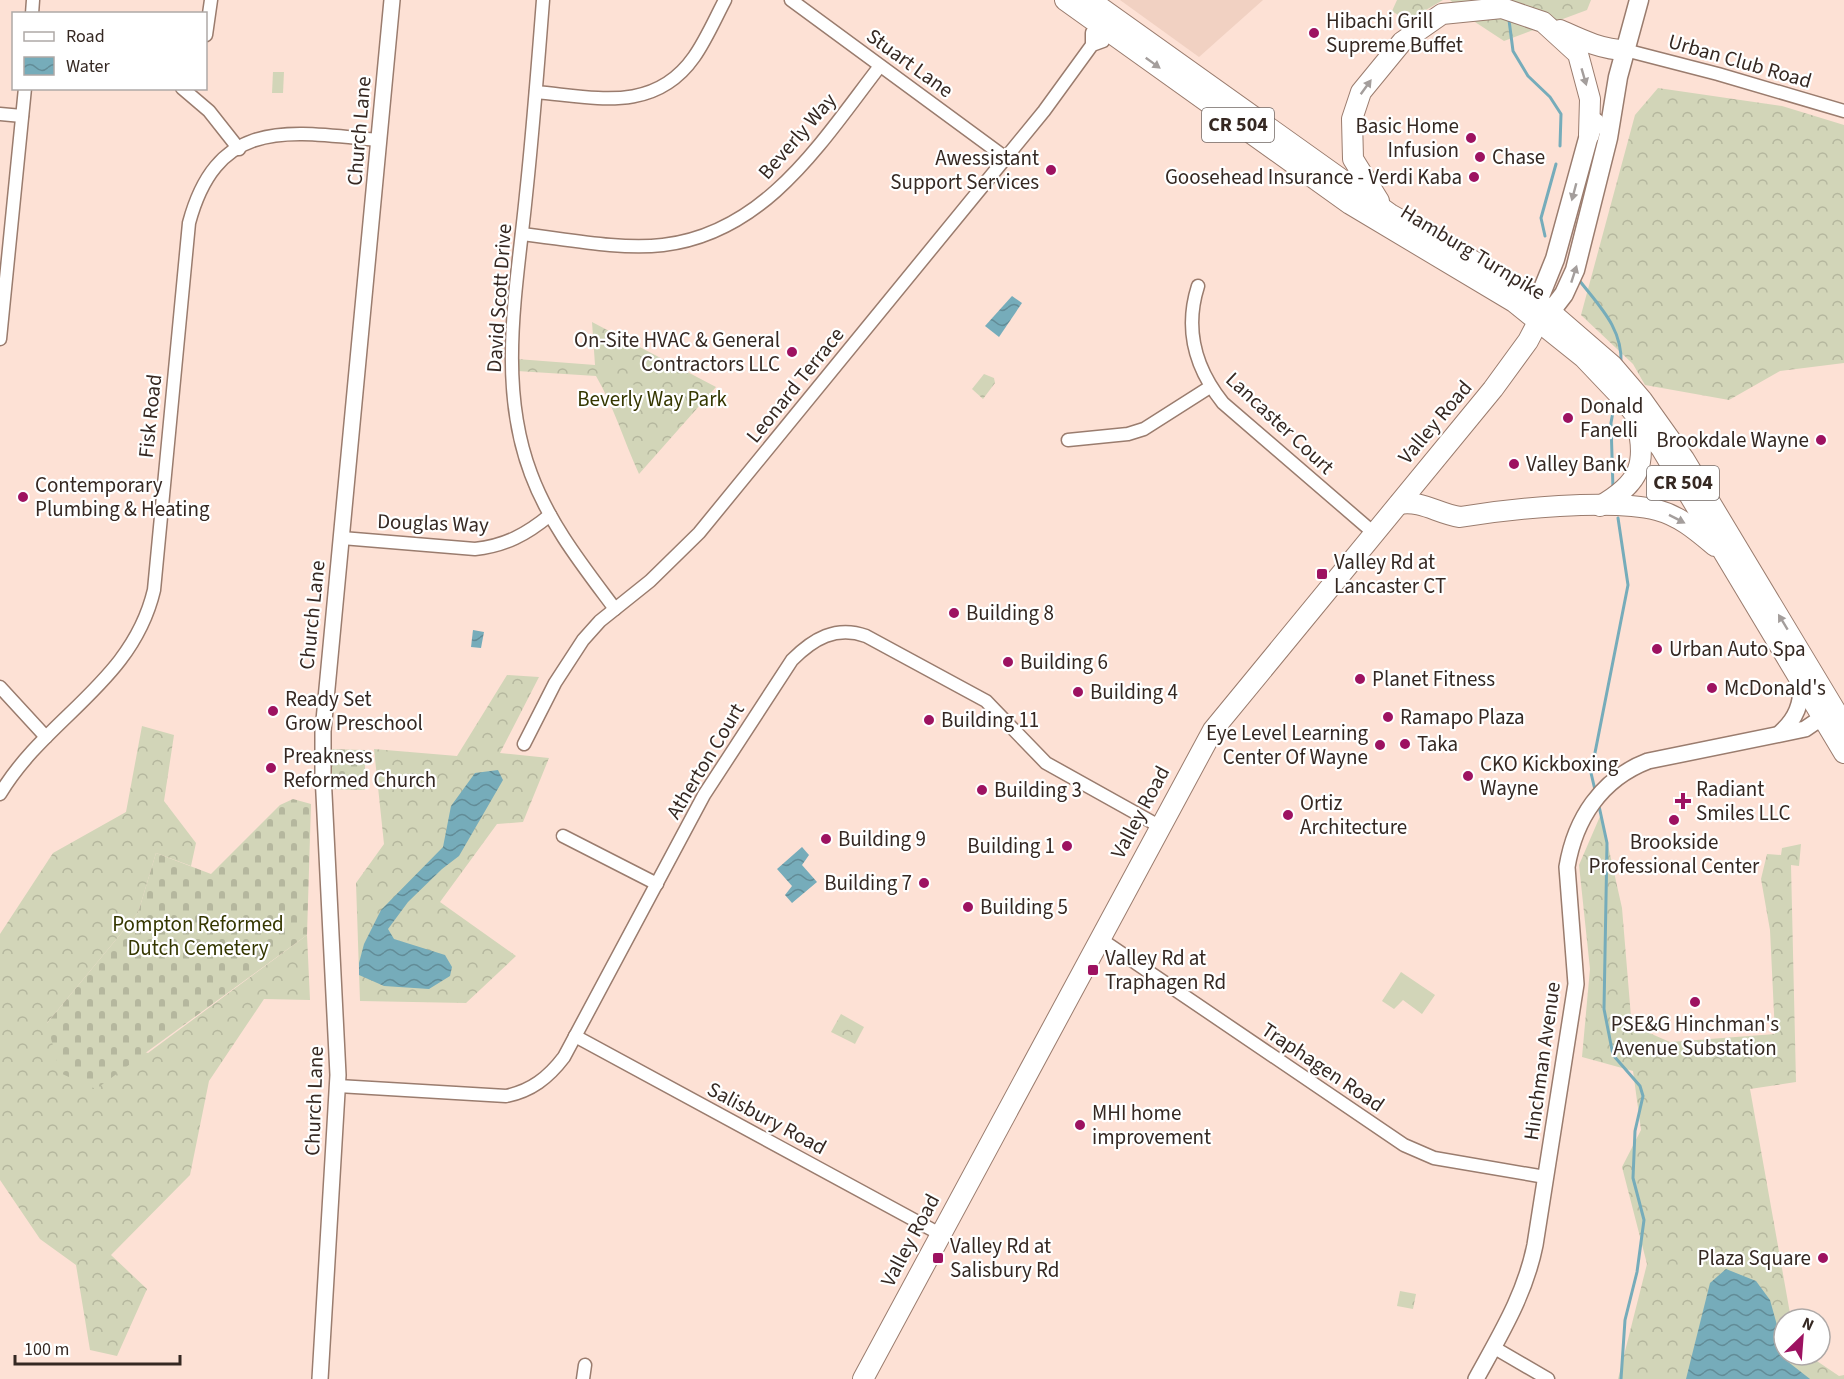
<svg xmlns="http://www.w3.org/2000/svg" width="1844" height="1379" viewBox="0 0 1844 1379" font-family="'Source Sans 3',sans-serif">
<defs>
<pattern id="forest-crowns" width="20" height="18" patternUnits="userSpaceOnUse" patternTransform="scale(1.5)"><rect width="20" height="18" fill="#d2d5b8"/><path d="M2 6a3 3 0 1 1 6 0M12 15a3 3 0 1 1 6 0" fill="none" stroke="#b5b79e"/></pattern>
<pattern id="cemetery-stones" width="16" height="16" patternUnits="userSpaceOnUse" patternTransform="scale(1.5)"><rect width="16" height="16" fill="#d2d5b8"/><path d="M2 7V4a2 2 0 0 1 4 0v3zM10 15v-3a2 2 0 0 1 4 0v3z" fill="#b5b79e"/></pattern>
<pattern id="water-waves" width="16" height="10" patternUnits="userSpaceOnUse" patternTransform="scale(1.5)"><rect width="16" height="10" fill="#76acba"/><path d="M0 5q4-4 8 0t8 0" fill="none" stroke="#628c97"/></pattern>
</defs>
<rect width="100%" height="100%" fill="#fde1d5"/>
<path fill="#f1d1c2" d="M 1120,0 L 1263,0 L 1199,57 Z"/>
<g fill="url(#forest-crowns)">
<path d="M 1397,0 L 1443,0 L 1407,21 L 1392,11 Z"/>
<path d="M 1450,0 L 1591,0 L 1587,10 L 1504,41 L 1475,22 Z"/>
<path d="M 1658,88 L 1782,106 L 1844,125 L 1844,363 L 1780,371 L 1729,400 L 1645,385 L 1633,364 L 1581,315 L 1635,115 Z"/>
<path d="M 592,322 L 716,387 L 639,474 C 624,441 614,407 596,376 L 517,371 L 517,359 L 595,365 Z"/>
<path d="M 984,374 L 994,378 L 995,383 L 983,399 L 972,389 Z"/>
<path d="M 507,675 L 539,677 L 500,753 L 549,758 L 523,822 L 497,824 L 440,902 L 516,956 L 466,1003 L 360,1001 L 356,883 L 384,844 L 374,749 L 457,756 Z"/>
<path d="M 142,726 L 174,735 L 164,801 L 196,843 L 191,866 L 156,853 L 138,913 L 47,1023 L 148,1053 L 307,935 L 310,1000 L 264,999 L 209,1081 L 190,1175 L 111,1255 L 147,1289 L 117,1356 L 90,1350 L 76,1265 L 40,1239 L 0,1180 L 0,934 L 53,853 L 126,812 Z"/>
<path d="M 1601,814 L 1622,908 L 1631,1017 L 1640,1029 L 1670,1042 L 1775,1034 L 1770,930 L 1761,879 L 1767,854 L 1781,855 L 1782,848 L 1801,844 L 1799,866 L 1791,865 L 1796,1082 L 1750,1089 L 1791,1319 L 1784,1319 L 1784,1355 L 1808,1355 L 1839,1376 L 1844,1375 L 1844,1379 L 1618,1379 L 1647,1264 L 1622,1167 L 1641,1130 L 1633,1071 L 1582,1057 L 1590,969 L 1579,865 Z"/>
<path d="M 841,1014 L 864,1027 L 855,1044 L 831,1032 Z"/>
<path d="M 1400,1291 L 1416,1294 L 1413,1309 L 1397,1306 Z"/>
</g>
<g fill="url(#cemetery-stones)">
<path d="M 328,749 L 365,750 L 365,790 L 328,789 Z"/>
<path d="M 293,799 L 311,804 L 307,935 L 96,1089 L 60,1073 L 47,1023 L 138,913 L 156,853 L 211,874 L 280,805 Z"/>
</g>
<g fill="#d2d5b8">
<path d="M 273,72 L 284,72 L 283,93 L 272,93 Z"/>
<path d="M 630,384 L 658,389 L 655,405 L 627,400 Z"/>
<path d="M 1401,972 L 1435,995 L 1422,1014 L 1403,1000 L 1394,1009 L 1382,1001 Z"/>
</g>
<g fill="url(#water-waves)">
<path d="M 1012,296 L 1022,303 L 999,337 L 985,326 Z"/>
<path d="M 473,630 L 484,632 L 481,648 L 471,647 Z"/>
<path d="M 498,770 L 503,780 L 459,856 L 442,869 L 408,902 L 388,929 L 394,939 L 445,955 L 452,967 L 450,976 L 429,989 L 384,986 L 359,975 L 359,963 L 364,944 L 381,910 L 443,847 L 451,806 L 475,773 Z"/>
<path d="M 802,847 L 809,855 L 802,865 L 817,882 L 792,903 L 785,895 L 792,886 L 777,869 Z"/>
<path d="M 1726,1269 L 1756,1281 L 1770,1300 L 1787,1361 L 1810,1379 L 1686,1379 L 1710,1283 Z"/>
</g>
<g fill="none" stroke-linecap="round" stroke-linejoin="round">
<g stroke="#76acba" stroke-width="3">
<path d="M 1509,20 L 1513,51 L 1528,76 L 1550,97 L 1561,114 L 1560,146"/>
<path d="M 1545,236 L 1541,218 L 1556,164"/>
<path d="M 1579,280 C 1600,307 1623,329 1621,364"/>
<path d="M 1613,489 L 1611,423 L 1615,400"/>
<path d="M 1595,790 L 1591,773 L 1628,585 L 1618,518"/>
<path d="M 1599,806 L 1607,843 L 1604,1009 L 1613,1055 L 1640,1086 L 1643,1096 L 1635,1131 L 1633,1178 L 1644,1220 L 1637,1272 L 1625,1320 L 1621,1379"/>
</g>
<defs>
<g id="minor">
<path d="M 543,0 C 538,65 533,130 526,195 C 517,287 497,385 531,474 C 550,525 583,566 615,609"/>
<path d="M 791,0 L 1006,158"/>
<path d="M 32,14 L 33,0"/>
<path d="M 206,35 L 211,0"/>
<path d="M 1625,50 L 1718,74 L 1844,111"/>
<path d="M 182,88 L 209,111 L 239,149"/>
<path d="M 536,92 C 594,97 654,114 694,57 C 706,40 715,19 725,0"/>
<path d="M 0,114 L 22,116"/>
<path d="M 522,234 C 566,239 619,250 663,245 C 766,233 822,141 880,66"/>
<path d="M 1198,286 C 1184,330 1195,368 1223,403 L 1375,534"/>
<path d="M 0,339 L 25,88"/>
<path d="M 1068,440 L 1128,434 L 1144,429 L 1210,387"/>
<path d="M 342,538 L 475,549 C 505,546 527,534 550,515"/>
<path d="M 0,687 L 46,737"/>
<path d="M 524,744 L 555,683 L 583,640 L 600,621 L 650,581 L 699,533 L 1044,111 L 1092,45 L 1103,41 L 1105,29 L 1092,33 L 1092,45"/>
<path d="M 0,794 C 46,717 132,683 154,590 L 189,223 C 218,115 291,132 379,140"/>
<path d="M 563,836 L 657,884"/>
<path d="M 1099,938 L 1404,1145 L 1434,1158 L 1545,1177"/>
<path d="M 575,1036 L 940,1234"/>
<path d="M 338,1086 L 506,1096 C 531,1091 548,1078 564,1057 L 704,795 L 792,660 C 813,639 836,625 866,636 L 986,701 L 1046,763 L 1159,826"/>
<path d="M 1493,1347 L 1548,1379"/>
<path d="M 583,1379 L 585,1365"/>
</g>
<g id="tertiary">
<path d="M 1780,733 C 1797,718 1801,704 1802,682"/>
<path d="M 320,1379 L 338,1075 L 323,774 L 323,731 L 392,0"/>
<path d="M 1476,1379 C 1500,1335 1525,1295 1535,1245 L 1576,984 L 1567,867 C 1575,819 1601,779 1648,761 L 1805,729 L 1830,712"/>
</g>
<g id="secondary">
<path d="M 1539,316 L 1538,301 L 1555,259 L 1589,135 L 1595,122"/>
<path d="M 1540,319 L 1551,311 L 1564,294 L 1575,270 L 1608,138 L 1618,77 L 1639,0"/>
</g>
<g id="primary">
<path d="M 1065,0 L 1350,204 L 1514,302 L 1584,358 L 1623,399 L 1661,448 L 1844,753"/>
<path d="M 1090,0 L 1390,214 L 1484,267 L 1538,301 L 1612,365 L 1642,400 L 1684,459 L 1844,725"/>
<path d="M 1560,30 C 1580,39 1602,50 1625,50"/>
<path d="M 1379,201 L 1353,159 L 1352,119 L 1361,92 L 1402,42 L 1442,14 L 1502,8 L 1543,22 L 1578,54 L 1590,99 L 1589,135"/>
<path d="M 1399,504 C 1422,500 1438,514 1460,517 C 1508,509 1611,498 1657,510 C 1680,516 1697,531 1715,546"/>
<path d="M 1600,506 C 1640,483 1648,464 1636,419"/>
<path d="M 863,1379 L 1213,730 L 1493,389 L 1528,341 L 1539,320"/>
</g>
</defs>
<use href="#minor" stroke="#9a7c6e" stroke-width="15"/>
<use href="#tertiary" stroke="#9a7c6e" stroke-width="18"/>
<use href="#secondary" stroke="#9a7c6e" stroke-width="21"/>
<use href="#primary" stroke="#9a7c6e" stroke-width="22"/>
<use href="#minor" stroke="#fff" stroke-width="12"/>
<use href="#tertiary" stroke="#fff" stroke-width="15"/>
<use href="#secondary" stroke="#fff" stroke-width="18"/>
<use href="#primary" stroke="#fff" stroke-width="20"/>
</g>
<defs><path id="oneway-solid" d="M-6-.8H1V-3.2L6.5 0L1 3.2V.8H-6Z" transform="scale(1.5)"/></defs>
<g fill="#a49e9c">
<use href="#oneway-solid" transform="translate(1153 63) rotate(36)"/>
<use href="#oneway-solid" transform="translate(1584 77) rotate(74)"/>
<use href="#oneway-solid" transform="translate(1366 87) rotate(-54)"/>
<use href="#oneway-solid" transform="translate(1574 192) rotate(105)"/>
<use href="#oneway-solid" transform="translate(1574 274) rotate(-72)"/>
<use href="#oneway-solid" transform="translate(1677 519) rotate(27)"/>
<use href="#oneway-solid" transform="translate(1783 622) rotate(-121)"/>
</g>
<g fill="#9d1261" stroke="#fff" stroke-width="2">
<circle cx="1314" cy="33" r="6"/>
<circle cx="1471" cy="138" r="6"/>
<circle cx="1480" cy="157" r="6"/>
<circle cx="1051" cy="170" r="6"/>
<circle cx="1474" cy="177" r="6"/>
<circle cx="792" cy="352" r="6"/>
<circle cx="1568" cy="418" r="6"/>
<circle cx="1821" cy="440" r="6"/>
<circle cx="1514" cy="464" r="6"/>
<circle cx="23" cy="497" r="6"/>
<rect x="1316" y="568" width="12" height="12" rx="3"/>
<circle cx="954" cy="613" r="6"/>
<circle cx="1657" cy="649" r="6"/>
<circle cx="1008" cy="662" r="6"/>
<circle cx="1360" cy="679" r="6"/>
<circle cx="1712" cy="688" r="6"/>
<circle cx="1078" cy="692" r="6"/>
<circle cx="273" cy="711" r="6"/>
<circle cx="1388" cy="717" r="6"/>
<circle cx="929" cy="720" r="6"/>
<circle cx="1405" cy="744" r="6"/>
<circle cx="1380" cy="745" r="6"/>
<circle cx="271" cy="768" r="6"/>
<circle cx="1468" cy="776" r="6"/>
<circle cx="982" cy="790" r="6"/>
<path d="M1680 792h6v6h6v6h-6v6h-6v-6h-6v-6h6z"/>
<circle cx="1288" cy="815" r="6"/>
<circle cx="1674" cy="820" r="6"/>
<circle cx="826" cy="839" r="6"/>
<circle cx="1067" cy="846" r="6"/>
<circle cx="924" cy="883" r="6"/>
<circle cx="968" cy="907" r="6"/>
<rect x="1087" y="964" width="12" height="12" rx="3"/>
<circle cx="1695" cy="1002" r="6"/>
<circle cx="1080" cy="1125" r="6"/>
<rect x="932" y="1252" width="12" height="12" rx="3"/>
<circle cx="1823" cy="1258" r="6"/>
</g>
<g text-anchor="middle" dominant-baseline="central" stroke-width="4.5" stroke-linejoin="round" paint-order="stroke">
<g fill="#fff" stroke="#726864" stroke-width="1.5">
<rect x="1202" y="108" width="72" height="34" rx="4.5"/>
<rect x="1647" y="466" width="72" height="34" rx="4.5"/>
</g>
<g font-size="20" font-weight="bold" fill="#352822">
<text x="1238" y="125">CR 504</text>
<text x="1683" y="483">CR 504</text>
</g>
<g font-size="21" fill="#352822" stroke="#fff" text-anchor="start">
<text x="1326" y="21">Hibachi Grill<tspan x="1326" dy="24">Supreme Buffet</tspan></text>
<text x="1459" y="126" text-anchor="end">Basic Home<tspan x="1459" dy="24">Infusion</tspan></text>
<text x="1492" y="157">Chase</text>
<text x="1039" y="158" text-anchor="end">Awessistant<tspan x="1039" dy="24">Support Services</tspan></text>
<text x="1462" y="177" text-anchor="end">Goosehead Insurance - Verdi Kaba</text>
<text x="780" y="340" text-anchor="end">On-Site HVAC &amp; General<tspan x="780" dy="24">Contractors LLC</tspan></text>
<text x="1580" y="406">Donald<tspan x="1580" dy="24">Fanelli</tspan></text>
<text x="1809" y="440" text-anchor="end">Brookdale Wayne</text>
<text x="1526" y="464">Valley Bank</text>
<text x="35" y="485">Contemporary<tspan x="35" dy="24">Plumbing &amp; Heating</tspan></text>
<text x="1334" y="562">Valley Rd at<tspan x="1334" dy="24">Lancaster CT</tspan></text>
<text x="966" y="613">Building 8</text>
<text x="1669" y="649">Urban Auto Spa</text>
<text x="1020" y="662">Building 6</text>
<text x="1372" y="679">Planet Fitness</text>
<text x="1724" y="688">McDonald's</text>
<text x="1090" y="692">Building 4</text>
<text x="285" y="699">Ready Set<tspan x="285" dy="24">Grow Preschool</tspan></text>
<text x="1400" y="717">Ramapo Plaza</text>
<text x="941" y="720">Building 11</text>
<text x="1368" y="733" text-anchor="end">Eye Level Learning<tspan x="1368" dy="24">Center Of Wayne</tspan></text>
<text x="1417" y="744">Taka</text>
<text x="283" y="756">Preakness<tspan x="283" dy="24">Reformed Church</tspan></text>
<text x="1480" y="764">CKO Kickboxing<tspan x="1480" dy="24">Wayne</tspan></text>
<text x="1696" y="789">Radiant<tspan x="1696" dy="24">Smiles LLC</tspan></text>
<text x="994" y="790">Building 3</text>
<text x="1300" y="803">Ortiz<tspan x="1300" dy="24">Architecture</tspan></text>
<text x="838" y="839">Building 9</text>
<text x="1674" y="842" text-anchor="middle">Brookside<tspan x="1674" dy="24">Professional Center</tspan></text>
<text x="1055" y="846" text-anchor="end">Building 1</text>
<text x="912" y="883" text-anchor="end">Building 7</text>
<text x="980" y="907">Building 5</text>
<text x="1105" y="958">Valley Rd at<tspan x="1105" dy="24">Traphagen Rd</tspan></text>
<text x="1695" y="1024" text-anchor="middle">PSE&amp;G Hinchman's<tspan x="1695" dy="24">Avenue Substation</tspan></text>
<text x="1092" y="1113">MHI home<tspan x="1092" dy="24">improvement</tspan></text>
<text x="950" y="1246">Valley Rd at<tspan x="950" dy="24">Salisbury Rd</tspan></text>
<text x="1811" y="1258" text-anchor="end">Plaza Square</text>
</g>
<g font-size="21" fill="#352822" stroke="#fff">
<text transform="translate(1740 61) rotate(16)">Urban Club Road</text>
<text transform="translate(910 63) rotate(36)">Stuart Lane</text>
<text transform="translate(359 131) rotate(-85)">Church Lane</text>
<text transform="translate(797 136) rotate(-49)">Beverly Way</text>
<text transform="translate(1473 252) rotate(31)">Hamburg Turnpike</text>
<text transform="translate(499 298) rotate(-86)">David Scott Drive</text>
<text transform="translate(795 385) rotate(-51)">Leonard Terrace</text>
<text transform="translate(150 416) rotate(-84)">Fisk Road</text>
<text transform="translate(1435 422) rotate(-50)">Valley Road</text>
<text transform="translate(1280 423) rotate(43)">Lancaster Court</text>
<text transform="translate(433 523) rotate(2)">Douglas Way</text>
<text transform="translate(312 615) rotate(-84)">Church Lane</text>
<text transform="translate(705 761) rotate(-59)">Atherton Court</text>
<text transform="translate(1140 812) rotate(-62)">Valley Road</text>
<text transform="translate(1542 1061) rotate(-82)">Hinchman Avenue</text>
<text transform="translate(1323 1067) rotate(34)">Traphagen Road</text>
<text transform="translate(314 1101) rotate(-88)">Church Lane</text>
<text transform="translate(767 1118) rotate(28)">Salisbury Road</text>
<text transform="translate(910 1240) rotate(-62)">Valley Road</text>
</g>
<g font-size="21" fill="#353700" stroke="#fff">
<text x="652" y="399">Beverly Way Park</text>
<text x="198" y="924">Pompton Reformed<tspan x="198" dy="24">Dutch Cemetery</tspan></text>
</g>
</g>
<rect x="12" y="12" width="195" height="78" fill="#ffffff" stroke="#aea9a7" stroke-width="1.5"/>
<rect x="24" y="32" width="30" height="9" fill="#ffffff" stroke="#aea9a7" stroke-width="1.5"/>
<text x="66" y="42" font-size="18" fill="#352822">Road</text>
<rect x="24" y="57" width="30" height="18" fill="url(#water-waves)" stroke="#aea9a7" stroke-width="1.5"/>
<text x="66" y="72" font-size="18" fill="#352822">Water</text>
<g transform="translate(1802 1337) rotate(25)"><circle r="28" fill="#ffffff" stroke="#aea9a7" stroke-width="1.5"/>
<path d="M0-4.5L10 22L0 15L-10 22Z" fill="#9d1261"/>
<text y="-9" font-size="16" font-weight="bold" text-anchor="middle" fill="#352822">N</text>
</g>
<path d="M15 1355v9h165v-9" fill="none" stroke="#352822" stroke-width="3"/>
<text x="24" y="1355" font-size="18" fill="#352822" stroke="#ffffff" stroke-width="4.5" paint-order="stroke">100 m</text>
</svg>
